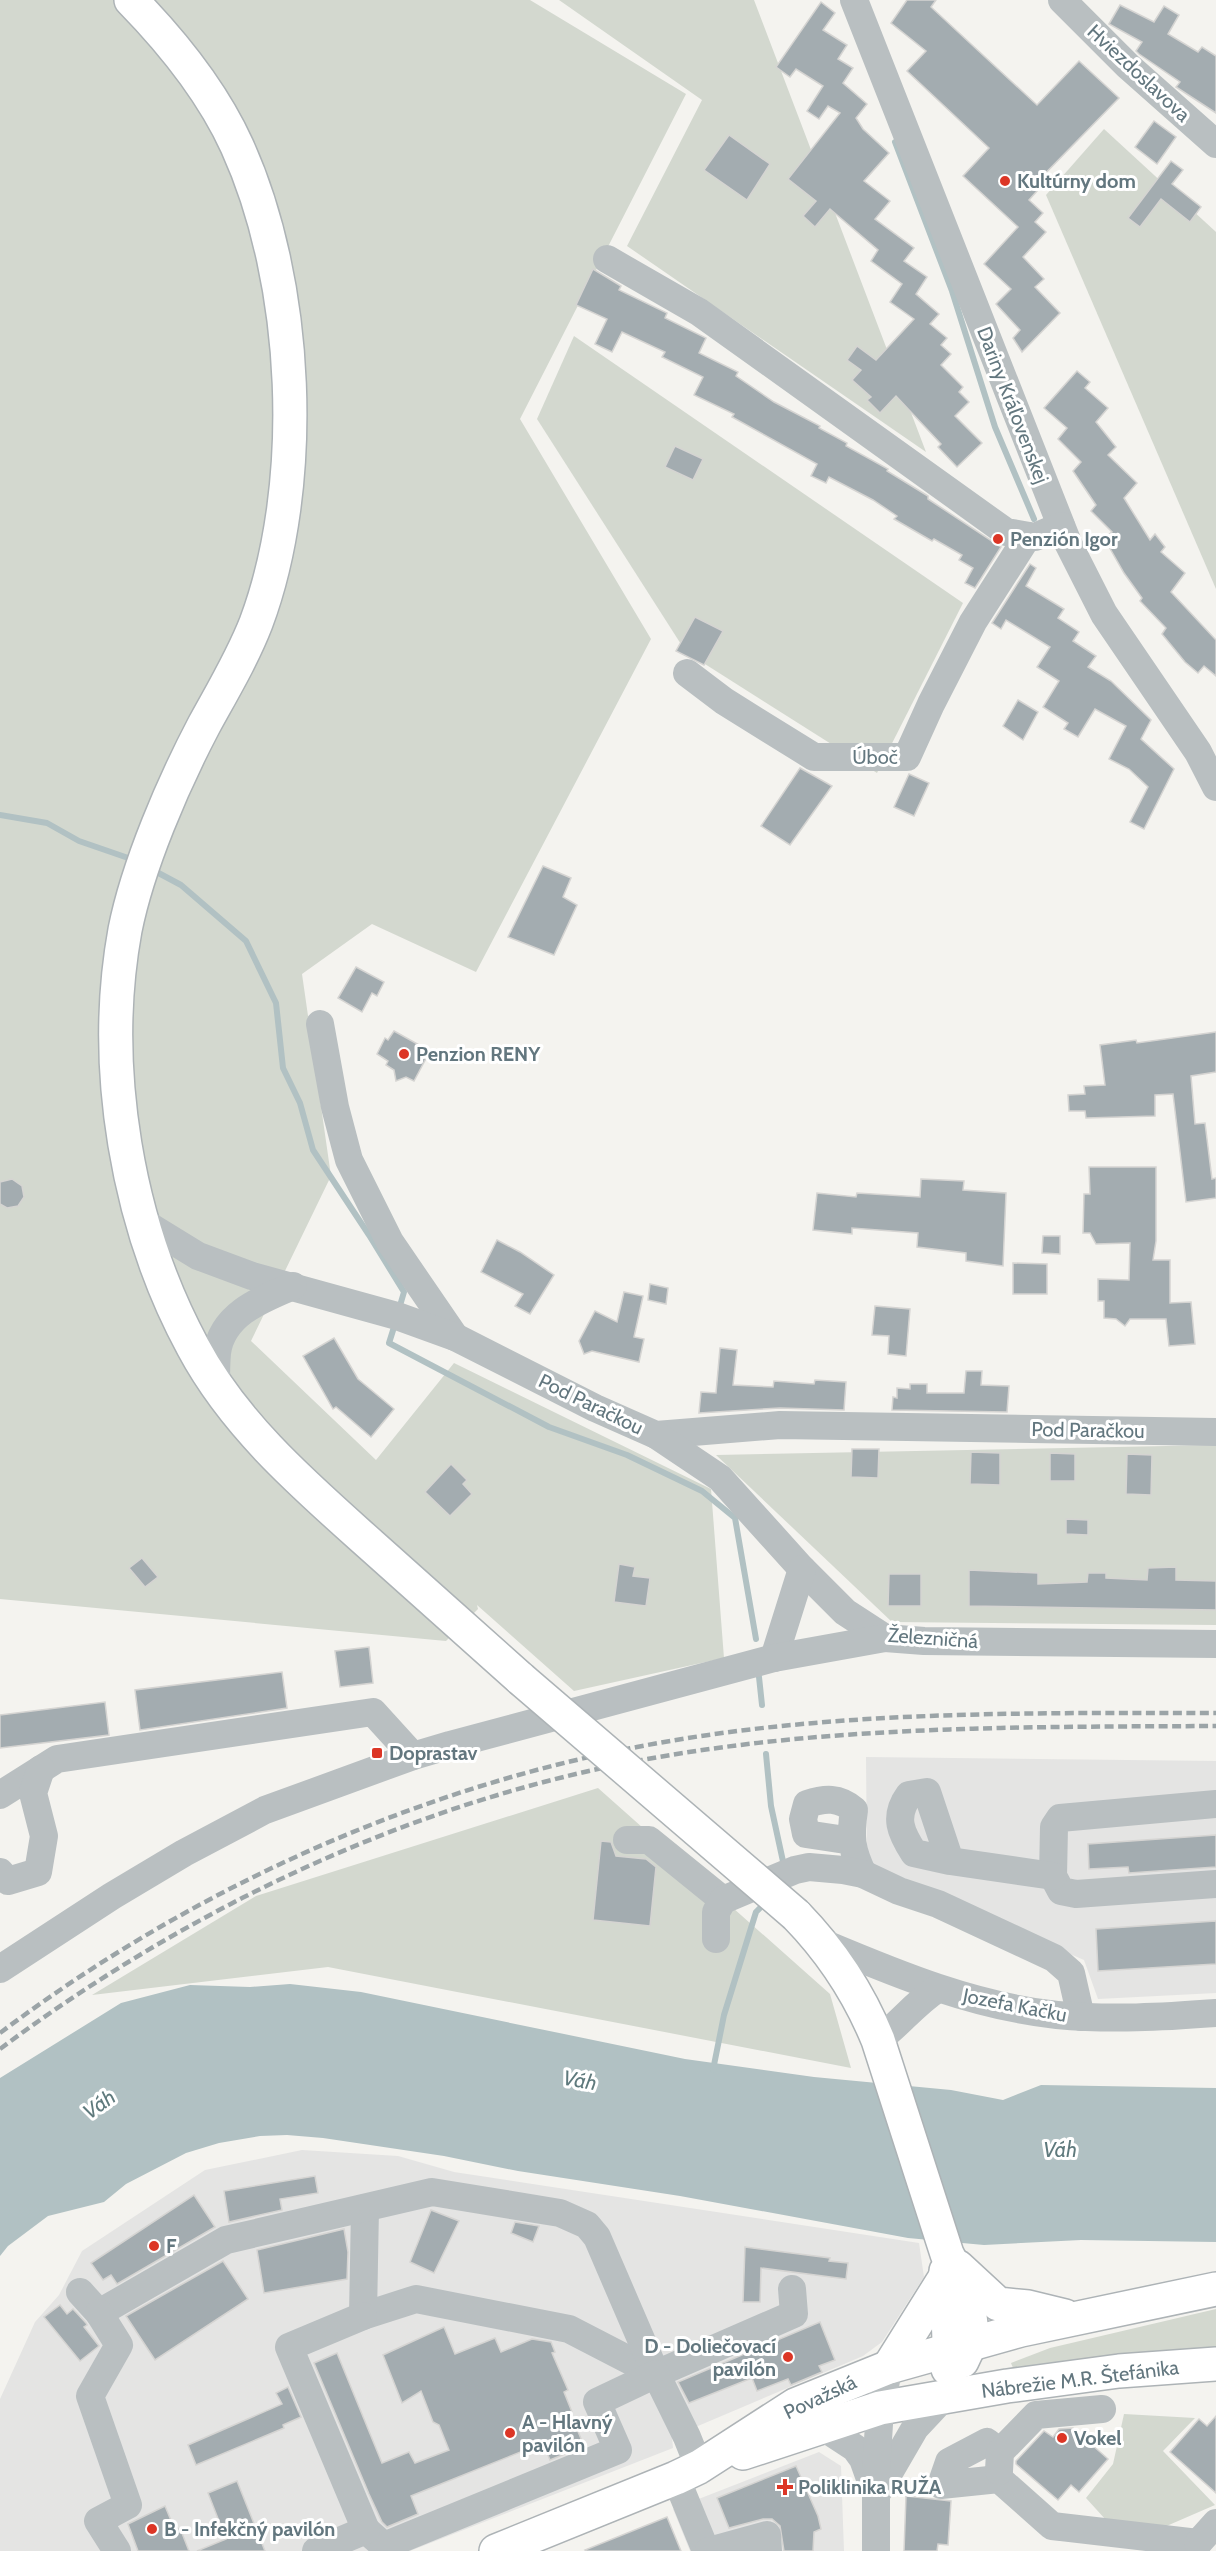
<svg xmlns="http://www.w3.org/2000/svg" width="1216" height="2551" viewBox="0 0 1216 2551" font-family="Cabin,sans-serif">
<rect width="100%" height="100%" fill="#f4f3ef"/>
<g fill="#e4e4e3">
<path d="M 866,1757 L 1216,1761 L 1216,1993 L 1098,1999 L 1084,1960 L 867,1866 Z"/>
<path d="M 302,2150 L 398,2156 L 454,2172 L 919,2243 L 924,2277 L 882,2342 L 863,2356 L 672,2437 L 673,2448 L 410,2551 L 0,2551 L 0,2399 L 35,2322 L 59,2295 L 82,2251 L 205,2170 Z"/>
<path d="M 819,2452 L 841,2466 L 844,2551 L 690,2551 L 673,2509 Z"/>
</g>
<g fill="#d3d8cf">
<path d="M 0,0 L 530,0 L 686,94 L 520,419 L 651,639 L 476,972 L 372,924 L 302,974 L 331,1176 L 251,1341 L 376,1460 L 454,1363 L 711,1489 L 724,1658 L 574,1691 L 477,1605 L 478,1609 L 446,1641 L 0,1599 Z"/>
<path d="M 559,0 L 754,0 L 926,452 L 627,246 L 702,100 Z"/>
<path d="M 1104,129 L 1216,232 L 1216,589 L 1046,195 Z"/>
<path d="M 574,336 L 963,603 L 877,773 L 686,652 L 537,419 Z"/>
<path d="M 1216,1445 L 1216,1625 L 892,1622 L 716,1455 Z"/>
<path d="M 598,1788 L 830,1994 L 851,2068 L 328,1967 L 92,1995 L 256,1896 Z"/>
<path d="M 1216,2309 L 1216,2352 L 1015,2373 L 1011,2363 L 1050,2348 Z"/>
<path d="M 1124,2414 L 1195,2418 L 1163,2451 L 1215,2505 L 1155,2531 L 1106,2520 L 1086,2498 L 1113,2464 Z"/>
</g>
<path fill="#b1c1c3" d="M 290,1984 L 361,1992 L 685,2059 L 814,2077 L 951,2090 L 1003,2100 L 1041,2085 L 1216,2088 L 1216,2242 L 1081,2240 L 984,2245 L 908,2238 L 680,2196 L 518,2171 L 444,2156 L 323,2138 L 287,2135 L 260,2136 L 219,2143 L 186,2153 L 126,2184 L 104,2202 L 48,2216 L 8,2246 L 0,2256 L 0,2078 L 121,2003 L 190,1985 L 250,1987 Z"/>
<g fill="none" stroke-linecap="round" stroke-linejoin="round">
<g stroke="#b1c1c3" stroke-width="6">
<path d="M 895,142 L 952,291 L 995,427 L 1034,519"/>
<path d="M 0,815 L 47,823 L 79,841 L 134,860"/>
<path d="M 151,869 L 181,885 L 246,941 L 276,1003 L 283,1068 L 300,1103 L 313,1150 L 369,1235 L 404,1292 L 399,1309"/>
<path d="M 395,1324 L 389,1343 L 549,1427 L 627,1455 L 702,1491 L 735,1518 L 756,1639"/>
<path d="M 759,1677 L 762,1705"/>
<path d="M 766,1754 L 771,1806 L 784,1866"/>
<path d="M 713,2070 L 724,2015 L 756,1912 L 767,1901"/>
</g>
</g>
<g fill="#a3acb0" stroke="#d5d4d2" stroke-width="1.5">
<path d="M 907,0 L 936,0 L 931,7 L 1037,105 L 1079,61 L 1119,98 L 1032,187 L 1037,191 L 1029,200 L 1043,213 L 1035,222 L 1046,232 L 1023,257 L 1044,279 L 1035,287 L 1060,313 L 1022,352 L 1013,338 L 1020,330 L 996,304 L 1011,289 L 984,264 L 1018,227 L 963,176 L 989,148 L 907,71 L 926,51 L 891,23 Z"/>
<path d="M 821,2 L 835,13 L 823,30 L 847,45 L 838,59 L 853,68 L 843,83 L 867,104 L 856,118 L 863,129 L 889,153 L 864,181 L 890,201 L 875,219 L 914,248 L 904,261 L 927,277 L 916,294 L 939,314 L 930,324 L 947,338 L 941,345 L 951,354 L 941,365 L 963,387 L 959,392 L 969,402 L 955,416 L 982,443 L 957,467 L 938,447 L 941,444 L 896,396 L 880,413 L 867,400 L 871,397 L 852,380 L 861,370 L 847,360 L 857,346 L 876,360 L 914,319 L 890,302 L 902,284 L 871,261 L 878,250 L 830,209 L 815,227 L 803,216 L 816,201 L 788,179 L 840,113 L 828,106 L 819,119 L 807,111 L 823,86 L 796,69 L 790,77 L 776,67 Z"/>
<path d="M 1120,5 L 1154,22 L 1164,6 L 1179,15 L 1168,34 L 1198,52 L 1202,47 L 1216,56 L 1216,113 L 1176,87 L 1180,82 L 1139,54 L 1136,51 L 1142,42 L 1109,24 Z"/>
<path d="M 1154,121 L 1176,137 L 1157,164 L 1135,147 Z"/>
<path d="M 729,135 L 770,164 L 747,200 L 704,170 Z"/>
<path d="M 1171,161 L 1183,170 L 1172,184 L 1201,207 L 1190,222 L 1161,199 L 1140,227 L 1128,218 Z"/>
<path d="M 593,269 L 621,286 L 619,290 L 667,313 L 665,318 L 706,338 L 699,353 L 738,372 L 736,376 L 774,402 L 820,426 L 819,428 L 847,443 L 846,446 L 888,469 L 887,471 L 928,496 L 928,499 L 1001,547 L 975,588 L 965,583 L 973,568 L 959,560 L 962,555 L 934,539 L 932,541 L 894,519 L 897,516 L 873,500 L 829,477 L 826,483 L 811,476 L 817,464 L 732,417 L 734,414 L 694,395 L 703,377 L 662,357 L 665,352 L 622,332 L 612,352 L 595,344 L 607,319 L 576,305 Z"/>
<path d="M 1077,371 L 1090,382 L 1085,388 L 1108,408 L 1096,422 L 1116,447 L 1108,455 L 1137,483 L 1124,498 L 1150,540 L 1155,534 L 1165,547 L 1161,552 L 1185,573 L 1171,592 L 1216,640 L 1216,676 L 1204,666 L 1198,673 L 1185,662 L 1162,634 L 1166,628 L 1140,601 L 1142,598 L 1124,573 L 1104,538 L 1112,532 L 1091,511 L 1096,505 L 1073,471 L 1081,462 L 1058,439 L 1067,428 L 1044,408 Z"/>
<path d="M 675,446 L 703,459 L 693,480 L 665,467 Z"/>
<path d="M 1030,564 L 1036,568 L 1026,586 L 1064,609 L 1058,618 L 1079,632 L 1073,641 L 1096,656 L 1088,667 L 1111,681 L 1151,720 L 1141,739 L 1174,769 L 1144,829 L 1130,822 L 1148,787 L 1129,769 L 1109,759 L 1126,726 L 1095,709 L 1078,737 L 1064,729 L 1068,723 L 1043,707 L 1059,681 L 1037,667 L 1050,647 L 1006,620 L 1001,629 L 992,623 Z"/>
<path d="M 695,617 L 723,631 L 704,665 L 676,651 Z"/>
<path d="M 1018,700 L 1038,712 L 1023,740 L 1003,726 Z"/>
<path d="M 800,768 L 832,786 L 790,845 L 761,826 Z"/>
<path d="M 909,774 L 929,783 L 914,816 L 894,807 Z"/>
<path d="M 543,866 L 571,878 L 563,897 L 577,905 L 554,955 L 508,937 Z"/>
<path d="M 356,967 L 384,982 L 377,996 L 372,993 L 362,1012 L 338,998 Z"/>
<path d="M 394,1031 L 430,1051 L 414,1081 L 406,1077 L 396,1081 L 394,1070 L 386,1065 L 388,1061 L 377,1054 L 385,1038 L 388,1040 Z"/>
<path d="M 1216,1032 L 1216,1072 L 1191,1076 L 1195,1124 L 1205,1123 L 1212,1179 L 1216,1178 L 1216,1198 L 1186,1202 L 1173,1094 L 1155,1095 L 1155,1116 L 1086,1118 L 1085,1111 L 1069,1111 L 1068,1095 L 1085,1094 L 1084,1086 L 1105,1085 L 1100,1045 L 1136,1040 L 1137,1043 Z"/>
<path d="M 1089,1167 L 1156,1167 L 1156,1241 L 1153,1260 L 1170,1260 L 1170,1303 L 1191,1302 L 1195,1344 L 1169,1346 L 1166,1319 L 1130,1319 L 1125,1326 L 1116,1319 L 1104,1318 L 1104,1301 L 1098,1301 L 1098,1279 L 1129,1280 L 1130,1243 L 1096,1244 L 1090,1233 L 1083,1233 L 1084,1194 L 1090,1194 Z"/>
<path d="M 12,1179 L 22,1186 L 24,1197 L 18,1206 L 7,1208 L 0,1204 L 0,1182 Z"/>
<path d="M 921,1179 L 964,1181 L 963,1190 L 1006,1193 L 1003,1266 L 966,1261 L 966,1253 L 917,1247 L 918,1233 L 852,1228 L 852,1234 L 813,1230 L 817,1193 L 856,1197 L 857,1193 L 920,1197 Z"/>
<path d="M 1043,1236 L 1060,1236 L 1060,1254 L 1042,1253 Z"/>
<path d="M 497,1240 L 520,1252 L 554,1275 L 530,1314 L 515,1306 L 523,1294 L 481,1272 Z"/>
<path d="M 1013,1263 L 1047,1264 L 1047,1294 L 1013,1294 Z"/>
<path d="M 650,1284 L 668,1288 L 666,1304 L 648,1300 Z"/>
<path d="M 624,1292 L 643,1296 L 634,1337 L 644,1339 L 639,1362 L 592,1351 L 584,1354 L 579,1341 L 595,1311 L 617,1322 Z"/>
<path d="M 875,1306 L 910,1309 L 906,1356 L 888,1354 L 889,1336 L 872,1335 Z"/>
<path d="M 334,1338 L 358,1379 L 394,1409 L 371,1437 L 336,1407 L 333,1409 L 303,1356 Z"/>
<path d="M 720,1348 L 737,1350 L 733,1385 L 773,1387 L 774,1381 L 814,1384 L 815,1380 L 846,1382 L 844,1410 L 780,1408 L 699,1413 L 701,1392 L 716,1393 Z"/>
<path d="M 966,1371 L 982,1371 L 981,1385 L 1009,1386 L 1007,1412 L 892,1410 L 893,1397 L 897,1398 L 897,1388 L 910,1389 L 910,1384 L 927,1384 L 927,1393 L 964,1393 Z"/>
<path d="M 852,1449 L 879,1449 L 878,1478 L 851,1477 Z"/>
<path d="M 971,1452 L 1000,1453 L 1000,1485 L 970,1484 Z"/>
<path d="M 1050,1453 L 1075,1454 L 1075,1481 L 1050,1481 Z"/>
<path d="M 1127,1454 L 1152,1455 L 1151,1495 L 1126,1494 Z"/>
<path d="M 451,1464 L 467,1480 L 463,1484 L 472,1494 L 450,1516 L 425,1492 Z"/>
<path d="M 1066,1519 L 1088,1520 L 1088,1535 L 1066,1534 Z"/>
<path d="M 142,1558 L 158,1577 L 145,1587 L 129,1568 Z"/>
<path d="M 619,1564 L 635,1567 L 633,1576 L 650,1578 L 646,1606 L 614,1602 Z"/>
<path d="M 1176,1567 L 1176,1580 L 1216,1581 L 1216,1610 L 969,1606 L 969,1570 L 1038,1573 L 1038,1584 L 1087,1582 L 1088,1573 L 1106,1573 L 1106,1578 L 1147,1580 L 1148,1568 Z"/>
<path d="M 889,1574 L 921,1574 L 921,1606 L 888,1606 Z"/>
<path d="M 369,1647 L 373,1683 L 340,1687 L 335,1651 Z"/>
<path d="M 282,1672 L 287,1708 L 140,1730 L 135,1690 Z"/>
<path d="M 105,1702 L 109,1735 L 0,1748 L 0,1715 Z"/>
<path d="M 1216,1835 L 1216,1867 L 1129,1873 L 1128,1867 L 1089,1869 L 1088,1844 Z"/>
<path d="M 601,1841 L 611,1842 L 616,1856 L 646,1859 L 656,1867 L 650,1926 L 593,1920 Z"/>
<path d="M 1216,1921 L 1216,1964 L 1098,1971 L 1096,1929 Z"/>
<path d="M 315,2176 L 318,2193 L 280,2199 L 282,2210 L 229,2222 L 224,2191 Z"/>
<path d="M 194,2195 L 215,2227 L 117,2284 L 111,2275 L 103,2280 L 91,2263 Z"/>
<path d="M 431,2210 L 459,2221 L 434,2273 L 410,2262 Z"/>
<path d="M 515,2222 L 539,2226 L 533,2242 L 511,2233 Z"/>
<path d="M 344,2229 L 348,2252 L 347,2279 L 264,2293 L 257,2250 Z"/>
<path d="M 745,2247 L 830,2258 L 829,2261 L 848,2263 L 846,2279 L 761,2268 L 760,2302 L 743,2302 Z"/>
<path d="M 223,2261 L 248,2299 L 155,2360 L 126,2316 Z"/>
<path d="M 60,2305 L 67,2314 L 73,2309 L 86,2323 L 87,2325 L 84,2327 L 99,2346 L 80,2361 L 44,2317 Z"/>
<path d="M 820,2322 L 835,2360 L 819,2366 L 822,2372 L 791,2385 L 788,2379 L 757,2391 L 752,2378 L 689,2403 L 678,2382 Z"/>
<path d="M 444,2327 L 455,2354 L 495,2338 L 501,2352 L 532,2339 L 551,2342 L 555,2352 L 552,2353 L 568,2390 L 564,2392 L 572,2412 L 570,2412 L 584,2446 L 550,2460 L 543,2443 L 411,2496 L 418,2514 L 387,2527 L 382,2522 L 369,2494 L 314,2363 L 337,2353 L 382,2463 L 409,2452 L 415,2463 L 449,2450 L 439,2425 L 433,2422 L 421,2391 L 402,2403 L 383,2355 Z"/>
<path d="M 288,2387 L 301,2417 L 283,2425 L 284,2428 L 196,2465 L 188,2445 L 282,2404 L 276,2393 Z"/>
<path d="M 1216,2416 L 1216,2493 L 1170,2452 L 1199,2419 L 1207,2426 Z"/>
<path d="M 1073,2428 L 1108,2459 L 1079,2492 L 1071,2485 L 1058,2500 L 1016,2464 L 1016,2461 L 1044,2431 L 1053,2437 L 1059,2429 Z"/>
<path d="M 796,2466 L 818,2516 L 821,2529 L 814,2532 L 813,2551 L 784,2551 L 780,2526 L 772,2519 L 763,2519 L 729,2528 L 717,2498 Z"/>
<path d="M 237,2481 L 265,2551 L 197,2551 L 226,2539 L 208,2493 Z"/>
<path d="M 906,2496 L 951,2501 L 948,2545 L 938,2544 L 937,2551 L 904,2551 Z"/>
<path d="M 165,2506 L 175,2530 L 180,2528 L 189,2551 L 138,2551 L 128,2524 Z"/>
<path d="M 667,2517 L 681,2551 L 586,2551 L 585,2550 Z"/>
</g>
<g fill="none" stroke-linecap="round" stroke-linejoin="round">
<defs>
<g id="major">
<path d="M 131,0 C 173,43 212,91 237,146 C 299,282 308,484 256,623 C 242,659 222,692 204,725 C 173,784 138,865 125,930 C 100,1067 127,1225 193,1347 C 235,1426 305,1486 371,1545 C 421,1590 471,1634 521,1679"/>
<path d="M 796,1915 C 832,1952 858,1991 878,2040 L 947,2254 L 967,2293 L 971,2324 L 970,2344 L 962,2361"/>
<path d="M 958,2267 L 998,2304 L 1028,2307 L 1065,2316"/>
<path d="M 946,2271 C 945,2304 952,2338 948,2369"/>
<path d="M 889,2367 L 946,2276"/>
<path d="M 743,2453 L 880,2408 L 1007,2386 L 1119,2371 L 1216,2364"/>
<path d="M 496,2551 L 676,2478 L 699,2467 L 795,2405 L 889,2367 L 1021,2330 L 1216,2289"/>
</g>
</defs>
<use href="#major" stroke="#adb3b6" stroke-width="36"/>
<g stroke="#b9bfc1" stroke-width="28">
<path d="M 854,0 L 1068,543 L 1104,614 L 1198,752 L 1216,787"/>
<path d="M 1062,0 L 1128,66 L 1216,144"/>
<path d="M 607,259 L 699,312 L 1006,532 L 1035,537 L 1061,526"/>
<path d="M 687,673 L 724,701 L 814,757 L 907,757 L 931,704 L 973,622 L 1028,536"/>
<path d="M 320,1024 L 335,1107 L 349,1160 L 390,1242 L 455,1337"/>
<path d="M 141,1221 L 198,1256 L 252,1276 L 397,1316 L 455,1337 L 595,1408 L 656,1435 L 780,1425 L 1216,1432"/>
<path d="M 216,1386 C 216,1375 216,1364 217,1353 C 222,1314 262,1299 293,1286"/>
<path d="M 656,1435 L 720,1478 L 802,1569 L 845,1612 L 885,1638 L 924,1641 L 1216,1644"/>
<path d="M 774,1658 L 802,1569"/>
<path d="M 0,1795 L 57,1759 L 373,1712 L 413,1756"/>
<path d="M 1216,1804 L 1060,1818 L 1054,1827 L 1053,1876 L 1061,1891 L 1076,1894 L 1216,1884"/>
<path d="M 627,1840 L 649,1840 L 723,1900"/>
<path d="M 852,1841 L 806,1834 L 803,1819 L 807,1804 C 825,1798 839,1797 854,1810 C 850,1837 851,1849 863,1874"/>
<path d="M 950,1861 L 927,1792 L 909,1795 C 893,1817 901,1833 914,1853 L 950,1861 L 1053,1876"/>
<path d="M 0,1872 L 8,1881 L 38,1872 L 44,1836 L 33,1793 L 41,1769"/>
<path d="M 716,1939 L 716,1912 L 723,1900 L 795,1870 L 809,1867 L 843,1870 L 863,1874 L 899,1891 L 938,1904 L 1054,1958 L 1071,1973 L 1081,2017"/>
<path d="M 823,1943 C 899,1975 974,2006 1057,2015 C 1110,2020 1163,2017 1216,2013"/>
<path d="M 0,1969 L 112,1896 L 184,1853 L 265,1810 L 413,1756 L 450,1745 L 774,1658 L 885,1638"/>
<path d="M 878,2040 C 900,2024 913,2005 937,1989"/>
<path d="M 365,2208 L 363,2316 L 416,2299 L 569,2329 L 656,2374"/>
<path d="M 80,2292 L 99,2313 L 226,2240 L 432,2192 L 560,2213 L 587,2225 L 597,2237 L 656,2374"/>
<path d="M 99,2313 L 119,2345 L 90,2396 L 128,2505 L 98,2521 L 117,2551"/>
<path d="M 656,2374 L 794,2314 L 792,2289"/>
<path d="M 823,2427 L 855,2448 L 863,2459 L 873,2487"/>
<path d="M 1000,2452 L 987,2442 L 949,2462 L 941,2485 L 999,2479 L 1052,2526 L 1198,2543"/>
<path d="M 999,2471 L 1000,2452 L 1036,2415 L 1102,2409"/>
<path d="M 676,2478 L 706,2551"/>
<path d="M 879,2490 L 915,2428 L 944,2397"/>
<path d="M 366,2530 L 384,2546 L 618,2450 L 597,2402 L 656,2374 L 687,2437 L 699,2467"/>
<path d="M 1198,2543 L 1216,2523"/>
<path d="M 316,2551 L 366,2530 L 289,2347 L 363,2316"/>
<path d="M 709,2551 L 767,2535 L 768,2551"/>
<path d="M 876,2551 L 876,2472 L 880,2408 L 889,2367"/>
</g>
<use href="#major" stroke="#fff" stroke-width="33"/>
<g stroke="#9ba4a7" stroke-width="4.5" stroke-dasharray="9 4.5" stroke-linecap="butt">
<path d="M 0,2033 C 186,1893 407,1791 637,1747 C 827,1710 1023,1713 1216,1713"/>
<path d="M 0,2049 C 189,1908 410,1803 642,1760 C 831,1725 1025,1727 1216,1726"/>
</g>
<defs>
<path id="major-bridge" d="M 521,1679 L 796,1915"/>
</defs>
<use href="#major-bridge" stroke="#adb3b6" stroke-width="36" stroke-linecap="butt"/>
<use href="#major-bridge" stroke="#fff" stroke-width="33"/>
</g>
<g fill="#dc3626" stroke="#fff" stroke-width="2">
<circle cx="1005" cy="181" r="6"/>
<circle cx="998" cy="539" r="6"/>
<circle cx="404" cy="1054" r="6"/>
<rect x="371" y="1747" width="12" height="12" rx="3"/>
<circle cx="154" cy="2246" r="6"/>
<circle cx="788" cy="2357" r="6"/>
<circle cx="510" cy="2433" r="6"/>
<circle cx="1062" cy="2438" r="6"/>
<path d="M782 2478h6v6h6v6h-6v6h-6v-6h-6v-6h6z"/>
<circle cx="152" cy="2529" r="6"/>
</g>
<g text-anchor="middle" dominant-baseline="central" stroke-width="6" stroke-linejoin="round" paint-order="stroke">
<g font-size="20" fill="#63777f" stroke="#fff">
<text transform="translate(1139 73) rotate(43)">Hviezdoslavova</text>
<text transform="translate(1013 405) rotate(69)">Dariny Kráľovenskej</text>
<text x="875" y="757">Úboč</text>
<text transform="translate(591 1404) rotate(26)">Pod Paračkou</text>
<text transform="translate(1088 1430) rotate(1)">Pod Paračkou</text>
<text transform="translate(933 1638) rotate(4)">Železničná</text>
<text transform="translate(1015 2005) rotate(11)">Jozefa Kačku</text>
<text transform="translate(1080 2379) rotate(-7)">Nábrežie M.R. Štefánika</text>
<text transform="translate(820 2397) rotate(-25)">Považská</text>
</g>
<g font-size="20" font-weight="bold" fill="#63777f" stroke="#fff" text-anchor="start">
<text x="1017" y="181">Kultúrny dom</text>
<text x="1010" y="539">Penzión Igor</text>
<text x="416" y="1054">Penzion RENY</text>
<text x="389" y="1753">Doprastav</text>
<text x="166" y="2246">F</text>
<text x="776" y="2346" text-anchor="end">D - Doliečovací<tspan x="776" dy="23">pavilón</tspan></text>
<text x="522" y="2422">A - Hlavný<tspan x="522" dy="23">pavilón</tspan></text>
<text x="1074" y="2438">Vokel</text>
<text x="798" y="2487">Poliklinika RUŽA</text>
<text x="164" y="2529">B - Infekčný pavilón</text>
</g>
<g font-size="21" font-style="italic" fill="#5f7a7d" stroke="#fff">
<text transform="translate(580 2080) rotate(10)">Váh</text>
<text transform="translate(99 2104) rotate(-36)">Váh</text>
<text x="1060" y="2149">Váh</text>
</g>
</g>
</svg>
